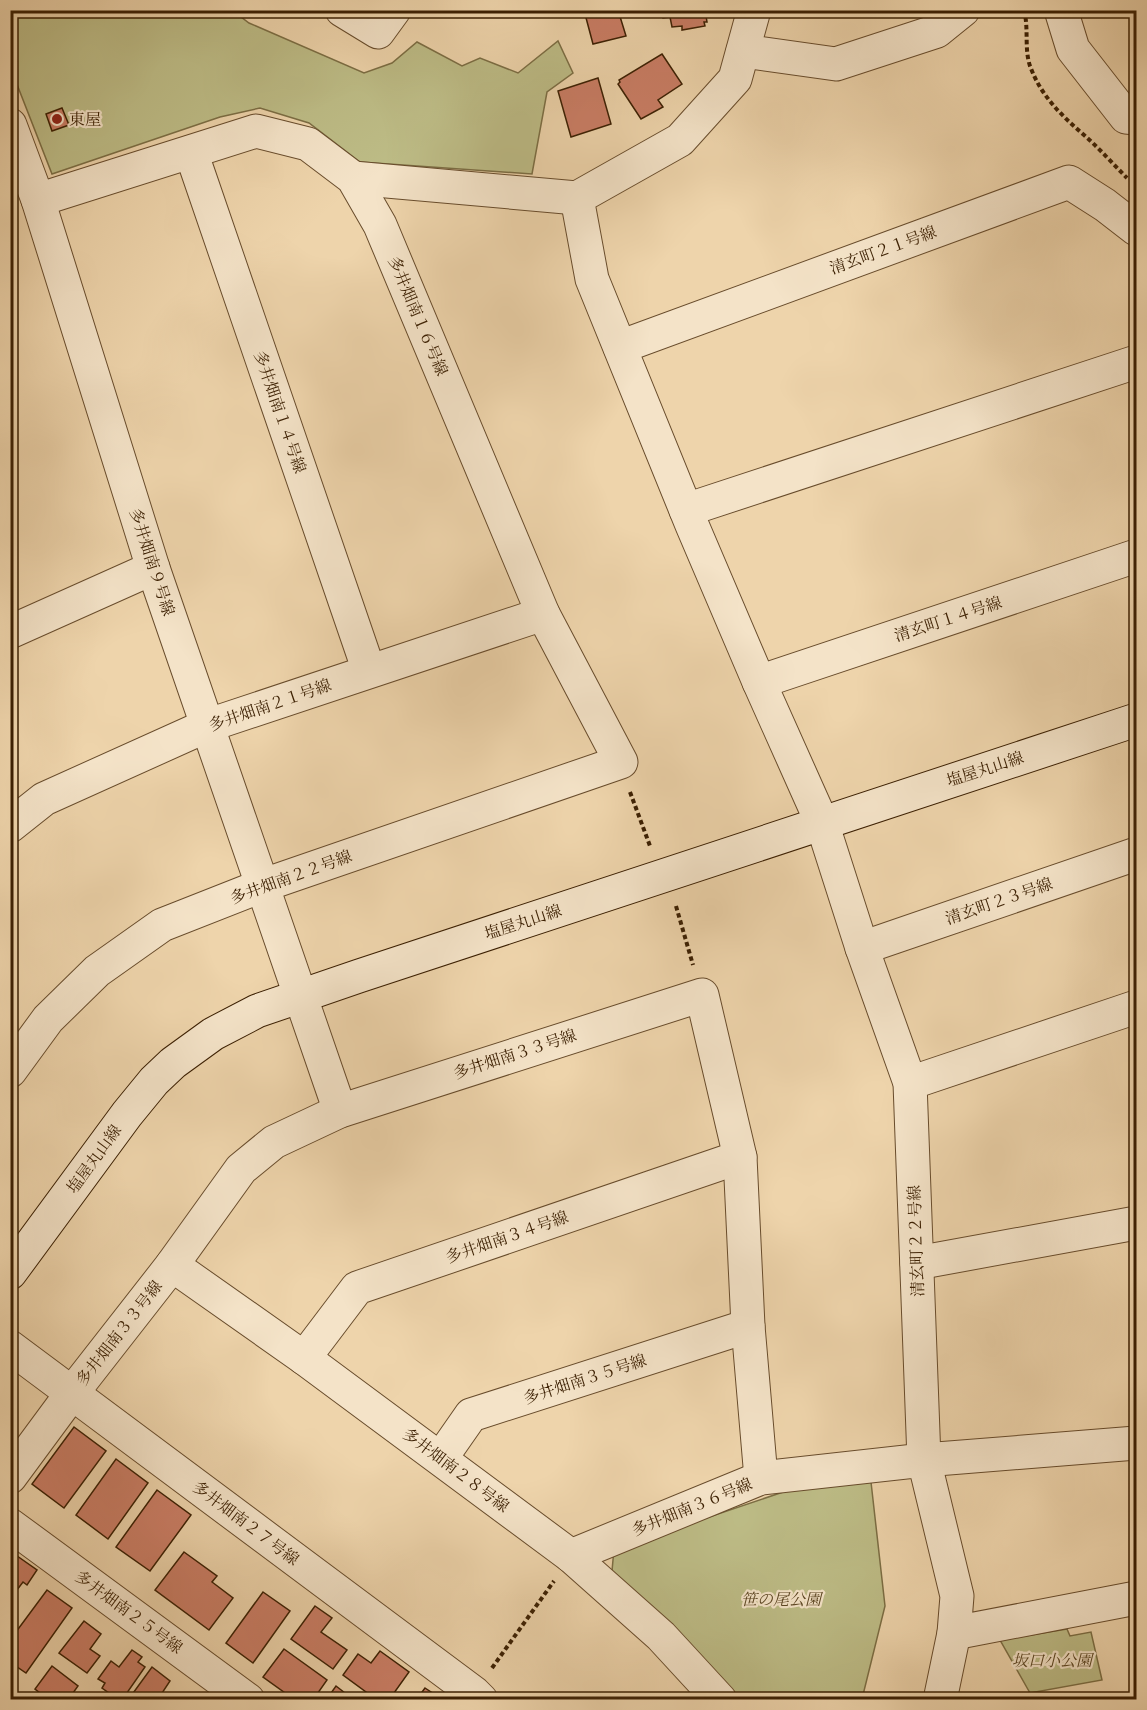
<svg xmlns="http://www.w3.org/2000/svg" width="1147" height="1710" viewBox="0 0 1147 1710" font-family="'IM FELL Great Primer','Noto Serif JP',serif">
<rect width="100%" height="100%" fill="#eed4ab"/>
<filter id="stains"><feTurbulence type="fractalNoise" baseFrequency=".00333" numOctaves="4"/><feColorMatrix values="0 0 0 0 .2 0 0 0 0 .09 0 0 0 0 .02 0 0 0 .5 -.17"/></filter>
<radialGradient id="worn" r=".72"><stop offset=".6" stop-color="#630" stop-opacity="0"/><stop offset="1" stop-color="#630" stop-opacity=".3"/></radialGradient>
<g fill="#bdbc86" stroke="#7c6e44" stroke-width="1.5">
<path d="M 232,10 L 249,23 L 364,73 L 392,63 L 417,42 L 462,66 L 480,58 L 518,73 L 558,41 L 573,73 L 547,92 L 532,174 L 360,162 L 309,123 L 260,108 L 220,117 L 52,174 L 11,69 L 11,11 Z"/>
<path d="M 871,1482 L 885,1606 L 862,1699 L 733,1699 L 612,1571 L 614,1549 L 801,1486 Z"/>
<path d="M 1067,1629 L 1070,1636 L 1091,1632 L 1102,1680 L 1030,1693 L 1000,1640 Z"/>
</g>
<g fill="#ca7d65" stroke="#3b1f02" stroke-width="1.5">
<path d="M 575,10 L 618,10 L 626,36 L 593,44 L 585,14 L 577,16 Z"/>
<path d="M 661,10 L 705,10 L 707,22 L 704,22 L 705,26 L 682,30 L 682,26 L 672,27 L 670,17 L 663,18 Z"/>
<path d="M 662,54 L 682,84 L 658,100 L 663,107 L 641,119 L 618,84 L 620,82 L 619,80 Z"/>
<path d="M 598,78 L 611,124 L 571,137 L 558,91 Z"/>
<path d="M 62,108 L 69,125 L 52,131 L 46,114 Z"/>
<path d="M 74,1427 L 106,1451 L 64,1508 L 32,1484 Z"/>
<path d="M 116,1459 L 148,1483 L 108,1539 L 76,1515 Z"/>
<path d="M 157,1490 L 191,1515 L 150,1571 L 116,1547 Z"/>
<path d="M 10,1551 L 37,1570 L 27,1585 L 23,1582 L 10,1599 Z"/>
<path d="M 184,1552 L 217,1576 L 212,1582 L 233,1598 L 209,1630 L 155,1590 Z"/>
<path d="M 47,1590 L 72,1608 L 26,1673 L 10,1662 L 10,1640 Z"/>
<path d="M 263,1592 L 290,1611 L 253,1663 L 226,1643 Z"/>
<path d="M 315,1606 L 332,1618 L 321,1632 L 347,1650 L 333,1669 L 291,1639 Z"/>
<path d="M 84,1621 L 101,1634 L 90,1649 L 100,1656 L 87,1673 L 59,1653 Z"/>
<path d="M 284,1649 L 327,1680 L 313,1700 L 295,1700 L 263,1677 Z"/>
<path d="M 132,1650 L 142,1657 L 138,1662 L 145,1667 L 122,1700 L 119,1700 L 102,1688 L 105,1683 L 98,1679 L 111,1661 L 119,1667 Z"/>
<path d="M 380,1651 L 409,1672 L 389,1700 L 377,1700 L 343,1675 L 358,1654 L 371,1663 Z"/>
<path d="M 52,1666 L 78,1686 L 68,1700 L 49,1700 L 35,1689 Z"/>
<path d="M 152,1667 L 170,1681 L 162,1693 L 168,1697 L 166,1700 L 128,1700 Z"/>
<path d="M 336,1686 L 354,1700 L 326,1700 Z"/>
<path d="M 425,1688 L 434,1694 L 430,1700 L 416,1700 Z"/>
</g>
<g fill="none" stroke-linecap="round" stroke-linejoin="round">
<defs>
<g id="street">
<path d="M 342,10 L 378,32 L 394,10"/>
<path d="M 754,10 L 735,79 L 680,140 L 577,198 L 592,279 L 692,525 L 759,682 L 822,823 L 862,948 L 910,1083 L 924,1460 L 1136,1443"/>
<path d="M 1061,10 L 1073,49 L 1126,117 L 1136,118"/>
<path d="M 743,51 L 836,64 L 937,31 L 963,10"/>
<path d="M 10,125 L 38,200 L 153,568 L 340,1111"/>
<path d="M 191,152 L 369,671"/>
<path d="M 353,178 L 577,198"/>
<path d="M 620,347 L 1069,182 L 1105,205 L 1136,229"/>
<path d="M 686,510 L 1136,362"/>
<path d="M 10,632 L 153,568"/>
<path d="M 759,682 L 1136,556"/>
<path d="M 10,826 L 44,799 L 206,726 L 543,614"/>
<path d="M 862,948 L 1136,854"/>
<path d="M 10,1071 L 48,1019 L 97,971 L 162,925 L 261,886 L 621,762 L 543,614 L 380,225 L 353,178 L 308,144 L 256,131 L 38,200"/>
<path d="M 910,1083 L 1136,1007"/>
<path d="M 917,1263 L 1136,1223"/>
<path d="M 172,1265 L 304,1358 L 571,1556 L 661,1636 L 720,1700"/>
<path d="M 10,1347 L 474,1693 L 481,1700"/>
<path d="M 304,1358 L 357,1288 L 740,1157"/>
<path d="M 441,1458 L 471,1415 L 748,1326"/>
<path d="M 10,1477 L 72,1393 L 172,1265 L 241,1169 L 274,1142 L 340,1111 L 702,995 L 740,1157 L 748,1326 L 761,1478"/>
<path d="M 10,1525 L 248,1700"/>
<path d="M 571,1556 L 761,1478 L 924,1460 L 957,1596 L 954,1633 L 1136,1598"/>
<path d="M 940,1700 L 954,1633"/>
</g>
<path id="secondary" d="M 10,1273 L 127,1114 L 154,1081 L 173,1063 L 213,1034 L 257,1011 L 359,976 L 1136,720"/>
</defs>
<use href="#street" stroke="#684c2c" stroke-width="35"/>
<use href="#secondary" stroke="#3b1f02" stroke-width="35"/>
<g stroke="#3b1f02" stroke-width="4" stroke-dasharray="4.5 3" stroke-linecap="butt">
<path d="M 1024,10 C 1029,29 1024,48 1030,66 C 1041,96 1061,115 1084,135 C 1099,148 1113,164 1127,178"/>
<path d="M 630,792 L 650,846"/>
<path d="M 676,906 L 693,965"/>
<path d="M 492,1668 L 554,1581"/>
</g>
<use href="#street" stroke="#f4e3c8" stroke-width="33"/>
<use href="#secondary" stroke="#f4e3c8" stroke-width="33"/>
</g>
<circle fill="#8f2418" stroke="#f4e3c8" stroke-width="2" cx="57" cy="119" r="6"/>
<g text-anchor="middle" dominant-baseline="central" stroke-width="4.5" stroke-linejoin="round" paint-order="stroke">
<g font-size="16" fill="#3b1f02" stroke="#f4e3c8" text-anchor="start">
<text x="69" y="119">東屋</text>
</g>
<g font-size="16" fill="#3b1f02" stroke="#f4e3c8">
<text transform="translate(883 250) rotate(-20)">清玄町２１号線</text>
<text transform="translate(418 316) rotate(67)">多井畑南１６号線</text>
<text transform="translate(280 412) rotate(71)">多井畑南１４号線</text>
<text transform="translate(152 562) rotate(72)">多井畑南９号線</text>
<text transform="translate(948 619) rotate(-18)">清玄町１４号線</text>
<text transform="translate(270 705) rotate(-19)">多井畑南２１号線</text>
<text transform="translate(985 769) rotate(-18)">塩屋丸山線</text>
<text transform="translate(291 877) rotate(-20)">多井畑南２２号線</text>
<text transform="translate(999 901) rotate(-19)">清玄町２３号線</text>
<text transform="translate(523 922) rotate(-18)">塩屋丸山線</text>
<text transform="translate(515 1054) rotate(-18)">多井畑南３３号線</text>
<text transform="translate(94 1159) rotate(-54)">塩屋丸山線</text>
<text transform="translate(507 1237) rotate(-19)">多井畑南３４号線</text>
<text transform="translate(916 1241) rotate(-92)">清玄町２２号線</text>
<text transform="translate(119 1333) rotate(-52)">多井畑南３３号線</text>
<text transform="translate(585 1379) rotate(-18)">多井畑南３５号線</text>
<text transform="translate(456 1470) rotate(37)">多井畑南２８号線</text>
<text transform="translate(692 1507) rotate(-22)">多井畑南３６号線</text>
<text transform="translate(246 1523) rotate(37)">多井畑南２７号線</text>
<text transform="translate(129 1612) rotate(36)">多井畑南２５号線</text>
</g>
<g font-size="16" font-style="italic" fill="#5c4623" stroke="#f4e3c8">
<text x="781" y="1599">笹の尾公園</text>
<text x="1052" y="1660">坂口小公園</text>
</g>
</g>
<rect width="1147" height="1710" fill="none" stroke="#eed4ab" stroke-width="36"/>
<rect x="12" y="12" width="1123" height="1686" fill="none" stroke="#3b1f02" stroke-width="3"/>
<rect x="18" y="18" width="1111" height="1674" fill="none" stroke="#3b1f02" stroke-width="1.5"/>
<rect width="100%" height="100%" filter="url(#stains)"/>
<rect width="100%" height="100%" fill="url(#worn)"/>
</svg>
